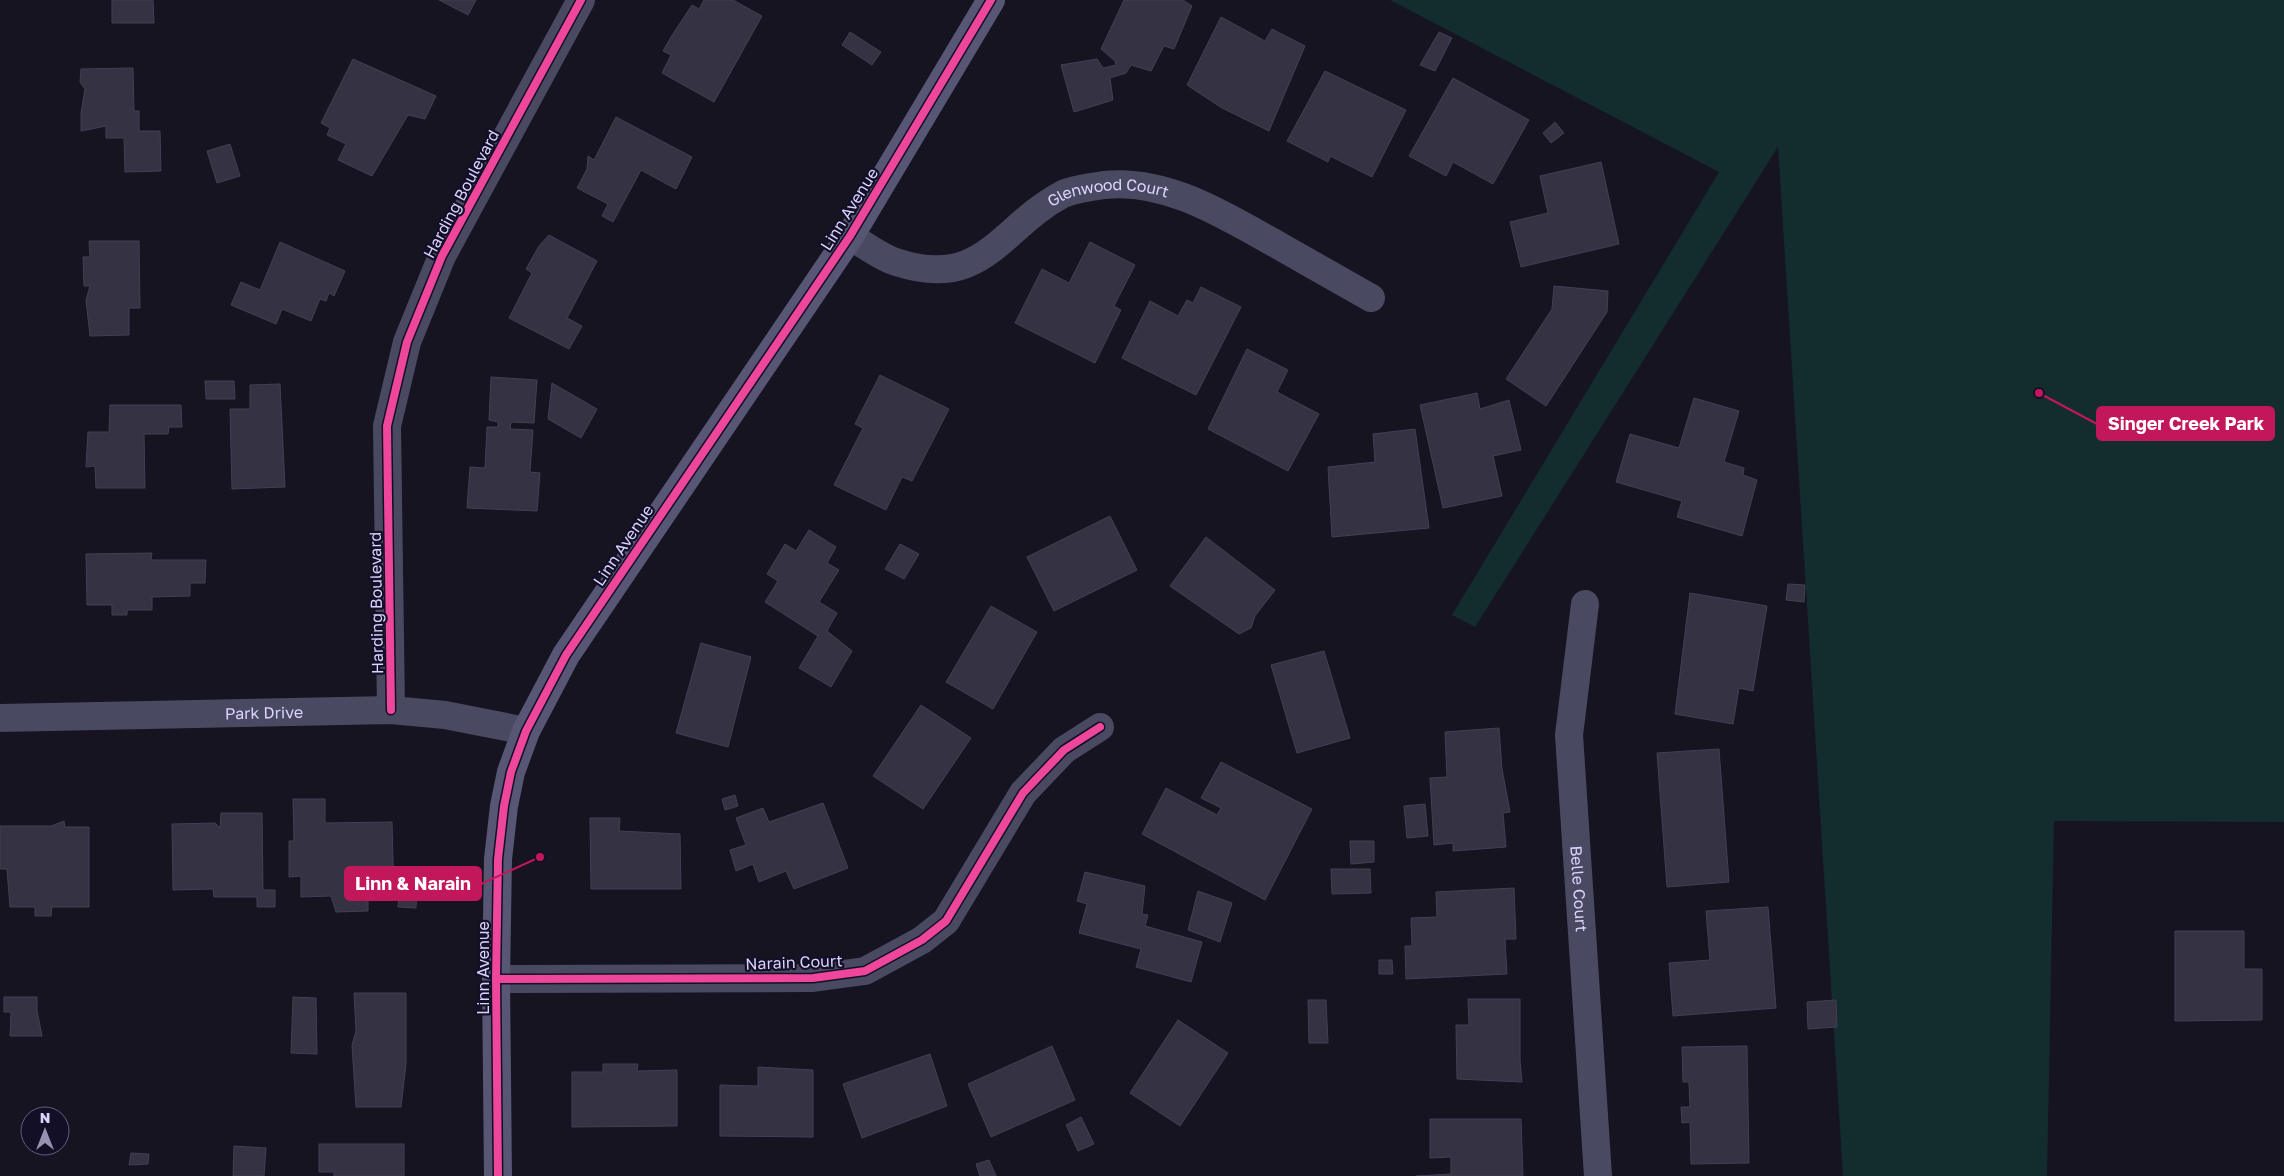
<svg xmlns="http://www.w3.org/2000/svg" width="2284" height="1176" viewBox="0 0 2284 1176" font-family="'Golos Text',sans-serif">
<rect width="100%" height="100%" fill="#161421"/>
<path fill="#132c2d" d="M 1390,0 L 2284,0 L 2284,822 L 2054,821 L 2047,1176 L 1843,1176 L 1778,147 L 1475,627 L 1452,615 L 1719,172 Z"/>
<g fill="#343243" stroke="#433f54">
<path d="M 112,0 L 153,0 L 154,23 L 112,23 Z"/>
<path d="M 439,0 L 476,0 L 468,15 Z"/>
<path d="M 704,0 L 733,0 L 762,16 L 714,102 L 662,73 L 671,55 L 663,51 L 671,37 L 692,5 L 699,9 Z"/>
<path d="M 1124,0 L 1183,0 L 1192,6 L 1174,49 L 1164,46 L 1151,71 L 1131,65 L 1126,73 L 1110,78 L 1113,100 L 1074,112 L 1061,65 L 1097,59 L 1103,68 L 1116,65 L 1115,61 L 1101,49 Z"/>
<path d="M 1221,17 L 1265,41 L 1272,29 L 1305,46 L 1269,131 L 1222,108 L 1187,85 Z"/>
<path d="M 850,32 L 881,52 L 872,65 L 842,45 Z"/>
<path d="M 1439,32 L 1452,38 L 1435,71 L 1420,65 Z"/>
<path d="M 353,59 L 436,96 L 425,119 L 408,115 L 372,176 L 338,160 L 346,144 L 327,135 L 330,128 L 321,123 Z"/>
<path d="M 133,68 L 134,111 L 139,111 L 139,131 L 160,131 L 161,171 L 125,172 L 124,138 L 106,138 L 106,126 L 81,131 L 81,113 L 85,89 L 80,82 L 81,69 Z"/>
<path d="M 1325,71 L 1406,110 L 1372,177 L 1330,156 L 1328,162 L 1287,141 Z"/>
<path d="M 1453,78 L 1529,120 L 1493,184 L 1453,162 L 1446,176 L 1409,156 Z"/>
<path d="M 616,117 L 692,157 L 676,189 L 641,170 L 613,222 L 602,216 L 608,204 L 577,188 L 587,169 L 588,156 L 594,160 Z"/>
<path d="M 1555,122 L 1564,133 L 1551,143 L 1543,133 Z"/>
<path d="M 230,144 L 240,176 L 217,183 L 207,151 Z"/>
<path d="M 1601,162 L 1619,244 L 1521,267 L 1510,222 L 1548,213 L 1540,176 Z"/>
<path d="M 549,235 L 597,261 L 567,318 L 582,326 L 569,349 L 509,318 L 532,273 L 526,269 L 539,246 Z"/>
<path d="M 89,241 L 139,241 L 140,308 L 129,308 L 129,335 L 90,336 L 86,300 L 90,286 L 84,286 L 83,257 L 90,257 Z"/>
<path d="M 280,242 L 345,271 L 334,296 L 329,293 L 326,301 L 320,299 L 311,321 L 282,309 L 276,324 L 231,305 L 241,282 L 260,290 Z"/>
<path d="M 1090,242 L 1135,265 L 1114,306 L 1121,310 L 1095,363 L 1015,323 L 1042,269 L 1069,283 Z"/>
<path d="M 1554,286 L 1608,291 L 1607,312 L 1546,406 L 1506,379 L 1552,309 Z"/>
<path d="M 1201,287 L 1241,307 L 1196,395 L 1122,358 L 1150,301 L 1178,316 L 1187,300 L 1193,303 Z"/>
<path d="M 1247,349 L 1288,370 L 1277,392 L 1319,414 L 1288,471 L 1208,429 Z"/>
<path d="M 880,375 L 949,409 L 912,481 L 902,477 L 886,510 L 834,485 L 863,428 L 855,424 Z"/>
<path d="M 491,377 L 537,380 L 534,423 L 511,422 L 510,429 L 533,430 L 530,472 L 540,473 L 537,511 L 467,508 L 470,467 L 485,468 L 487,427 L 498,427 L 498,422 L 489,420 Z"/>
<path d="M 205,381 L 234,381 L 235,399 L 206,399 Z"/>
<path d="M 552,383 L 597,409 L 581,438 L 548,419 Z"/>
<path d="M 280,384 L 285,487 L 232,489 L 230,409 L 250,409 L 250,385 Z"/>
<path d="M 1477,393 L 1480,409 L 1509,400 L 1521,450 L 1493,456 L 1502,496 L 1443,508 L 1420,405 Z"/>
<path d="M 1694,398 L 1739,411 L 1724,462 L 1744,468 L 1743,475 L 1757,480 L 1742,536 L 1677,517 L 1682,501 L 1616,482 L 1630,434 L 1679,448 Z"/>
<path d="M 110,405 L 181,405 L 182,427 L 169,427 L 168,434 L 144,434 L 145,488 L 96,488 L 95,466 L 86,467 L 88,432 L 109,432 Z"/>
<path d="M 1415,429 L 1429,528 L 1332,537 L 1328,467 L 1375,462 L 1373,434 Z"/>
<path d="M 1110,516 L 1137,570 L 1054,611 L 1027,557 Z"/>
<path d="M 809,530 L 836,547 L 827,563 L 839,570 L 819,602 L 837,613 L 827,631 L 852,651 L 831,687 L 799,668 L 818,636 L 765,602 L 778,581 L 767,574 L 785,544 L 796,551 Z"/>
<path d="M 1206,537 L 1275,590 L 1255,616 L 1251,628 L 1239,634 L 1170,586 Z"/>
<path d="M 900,544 L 919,554 L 904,579 L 885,569 Z"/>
<path d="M 152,553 L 151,560 L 206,560 L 205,583 L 190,583 L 190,596 L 152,597 L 152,610 L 127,610 L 127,615 L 112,615 L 112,605 L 87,605 L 86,554 Z"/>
<path d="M 1788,584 L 1805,585 L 1804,602 L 1786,600 Z"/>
<path d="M 1690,593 L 1767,606 L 1753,691 L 1739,688 L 1733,724 L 1675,714 Z"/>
<path d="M 991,606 L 1037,632 L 993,709 L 946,682 Z"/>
<path d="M 701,643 L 751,657 L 728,747 L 676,733 Z"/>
<path d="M 1324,651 L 1350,738 L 1297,753 L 1271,665 Z"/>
<path d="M 921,705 L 971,738 L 923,809 L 873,776 Z"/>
<path d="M 1499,728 L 1502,769 L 1510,812 L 1503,813 L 1506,847 L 1453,851 L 1453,843 L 1434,845 L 1430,778 L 1447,777 L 1445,732 Z"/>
<path d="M 1719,749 L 1729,882 L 1667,887 L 1657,753 Z"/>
<path d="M 1221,762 L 1312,809 L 1265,900 L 1142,834 L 1166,788 L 1217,815 L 1221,808 L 1201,798 Z"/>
<path d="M 735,795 L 738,806 L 725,810 L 722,799 Z"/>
<path d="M 293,799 L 325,799 L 325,823 L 392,822 L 394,896 L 368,897 L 368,911 L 336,912 L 331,896 L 301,897 L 301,876 L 289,877 L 289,841 L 294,841 Z"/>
<path d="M 823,803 L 848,868 L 794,889 L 786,871 L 759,882 L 753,864 L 736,871 L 730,850 L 746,845 L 736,818 L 763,808 L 769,822 Z"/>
<path d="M 1425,804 L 1428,836 L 1407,838 L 1404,806 Z"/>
<path d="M 221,813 L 262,813 L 263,890 L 275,890 L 275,907 L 257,907 L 257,897 L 214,897 L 213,889 L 173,890 L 172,824 L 215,823 L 220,828 Z"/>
<path d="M 590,818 L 620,818 L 619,831 L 680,834 L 681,889 L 591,889 Z"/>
<path d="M 64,821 L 65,827 L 89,827 L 89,907 L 52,907 L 51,916 L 35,916 L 35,907 L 10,907 L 7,869 L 0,869 L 0,826 L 51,826 Z"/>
<path d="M 1350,841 L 1374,841 L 1374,862 L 1351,864 Z"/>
<path d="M 1331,869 L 1370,869 L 1371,893 L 1332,894 Z"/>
<path d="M 1085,872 L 1145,886 L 1142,914 L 1148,915 L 1145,926 L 1202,942 L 1191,982 L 1136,967 L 1141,949 L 1079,933 L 1087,904 L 1077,901 Z"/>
<path d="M 400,885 L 417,885 L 416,908 L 398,907 Z"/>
<path d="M 1514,888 L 1516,939 L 1505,939 L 1507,974 L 1406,979 L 1405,946 L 1412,946 L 1411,918 L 1437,917 L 1436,892 Z"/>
<path d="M 1198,891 L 1232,903 L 1220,942 L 1188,930 Z"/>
<path d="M 1768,907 L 1776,1008 L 1673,1016 L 1669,963 L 1710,960 L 1706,911 Z"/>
<path d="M 2175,931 L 2244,931 L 2244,969 L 2262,969 L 2262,1020 L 2175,1021 Z"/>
<path d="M 1379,960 L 1392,960 L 1393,974 L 1379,974 Z"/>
<path d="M 354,993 L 406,993 L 406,1064 L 401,1107 L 356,1107 L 352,1045 L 356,1031 Z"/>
<path d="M 4,997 L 37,997 L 37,1010 L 42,1036 L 10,1036 L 11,1012 L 4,1012 Z"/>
<path d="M 293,997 L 316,998 L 317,1054 L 291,1053 Z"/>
<path d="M 1468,999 L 1520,999 L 1520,1061 L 1522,1082 L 1457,1079 L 1456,1025 L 1469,1025 Z"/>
<path d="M 1308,1000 L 1326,1000 L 1328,1043 L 1309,1043 Z"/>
<path d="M 1836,1000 L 1837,1027 L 1808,1029 L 1807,1002 Z"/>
<path d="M 1178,1020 L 1228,1053 L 1180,1126 L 1130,1093 Z"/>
<path d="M 1052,1046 L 1075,1100 L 991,1137 L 968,1084 Z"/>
<path d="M 1747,1046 L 1749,1163 L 1691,1164 L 1690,1122 L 1682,1123 L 1681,1107 L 1690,1107 L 1689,1082 L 1683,1082 L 1682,1047 Z"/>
<path d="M 930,1054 L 947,1106 L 862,1138 L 843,1084 Z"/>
<path d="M 603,1064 L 638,1064 L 637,1071 L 677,1070 L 677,1126 L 572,1127 L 572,1072 L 603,1072 Z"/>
<path d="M 758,1067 L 813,1070 L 813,1137 L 720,1136 L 720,1085 L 758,1086 Z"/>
<path d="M 1081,1117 L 1094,1144 L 1078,1151 L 1066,1125 Z"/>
<path d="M 1430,1119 L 1521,1119 L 1523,1176 L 1416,1176 L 1451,1174 L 1451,1157 L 1430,1158 Z"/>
<path d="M 319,1144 L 404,1144 L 404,1176 L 334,1176 L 334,1172 L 319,1172 Z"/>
<path d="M 234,1146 L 266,1148 L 264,1176 L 233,1176 Z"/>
<path d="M 131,1153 L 149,1154 L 148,1164 L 129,1165 Z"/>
<path d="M 989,1160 L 996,1176 L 980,1176 L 976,1164 Z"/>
</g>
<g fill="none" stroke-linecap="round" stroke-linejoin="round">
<g stroke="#4a4962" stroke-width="28">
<path id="s1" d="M 850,236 C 865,245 880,257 896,262 C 984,291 999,228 1063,194 C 1074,189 1092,187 1104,185 C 1166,178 1224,215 1276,244 C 1308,262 1339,280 1371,298"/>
<path id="s2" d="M 1585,604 L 1569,735 L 1598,1176"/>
<path d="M 391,710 L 387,426 L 407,342 L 442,256 L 581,0"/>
<path id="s3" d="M 0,718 L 391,710 L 445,715 L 526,731"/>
<path d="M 496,979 L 813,978 L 865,971 L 922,940 L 946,921 L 1023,793 L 1064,750 L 1100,727"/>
</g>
<path stroke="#575674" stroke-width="28" d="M 498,1176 L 496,979 L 498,859 L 504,806 L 511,772 L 526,731 L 566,655 L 850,236 L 991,0"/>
<defs>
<g id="cycleway">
<path d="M 391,710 L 387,426 L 407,342 L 442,256 L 581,0"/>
<path d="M 496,979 L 813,978 L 865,971 L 922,940 L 946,921 L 1023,793 L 1064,750 L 1100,727"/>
<path d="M 498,1176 L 496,979 L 498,859 L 504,806 L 511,772 L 526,731 L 566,655 L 850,236 L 991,0"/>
</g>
</defs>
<use href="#cycleway" stroke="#130f26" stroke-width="11"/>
<use href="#cycleway" stroke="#ed469a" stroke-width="8"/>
</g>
<g text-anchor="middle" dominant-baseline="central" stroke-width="4.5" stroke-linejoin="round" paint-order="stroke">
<g font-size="16" fill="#d9d4ff" stroke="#130f26">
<text transform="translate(461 194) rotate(-62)">Harding Boulevard</text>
<text stroke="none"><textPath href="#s1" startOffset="290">Glenwood Court</textPath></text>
<text transform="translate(849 209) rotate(-58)">Linn Avenue</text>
<text transform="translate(623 545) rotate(-56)">Linn Avenue</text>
<text transform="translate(376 603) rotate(-91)">Harding Boulevard</text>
<text stroke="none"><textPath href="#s3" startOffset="264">Park Drive</textPath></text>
<text stroke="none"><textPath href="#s2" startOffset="286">Belle Court</textPath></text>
<text transform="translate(794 962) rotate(-2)">Narain Court</text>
<text transform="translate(483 968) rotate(-90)">Linn Avenue</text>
</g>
</g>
<path fill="none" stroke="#c2185b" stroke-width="2" d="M2039 393L2097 424M540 857L481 884"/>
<g fill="#c2185b" stroke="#130f26" stroke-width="2">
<circle cx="2039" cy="393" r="5"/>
<circle cx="540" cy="857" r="5"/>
</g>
<g fill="#c2185b" stroke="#c2185b" stroke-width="2">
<rect x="2097" y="407" width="177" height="33" rx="5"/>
<rect x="345" y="867" width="136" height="33" rx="5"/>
</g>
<g font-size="18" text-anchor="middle" font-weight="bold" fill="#fff">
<text x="2186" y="430">Singer Creek Park</text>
<text x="413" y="890">Linn &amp; Narain</text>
</g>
<g transform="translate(45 1131)"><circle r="24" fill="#130f26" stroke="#625e7d"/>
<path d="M0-4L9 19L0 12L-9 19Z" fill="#9591b1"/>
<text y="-8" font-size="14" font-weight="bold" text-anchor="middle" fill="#d9d4ff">N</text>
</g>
</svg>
